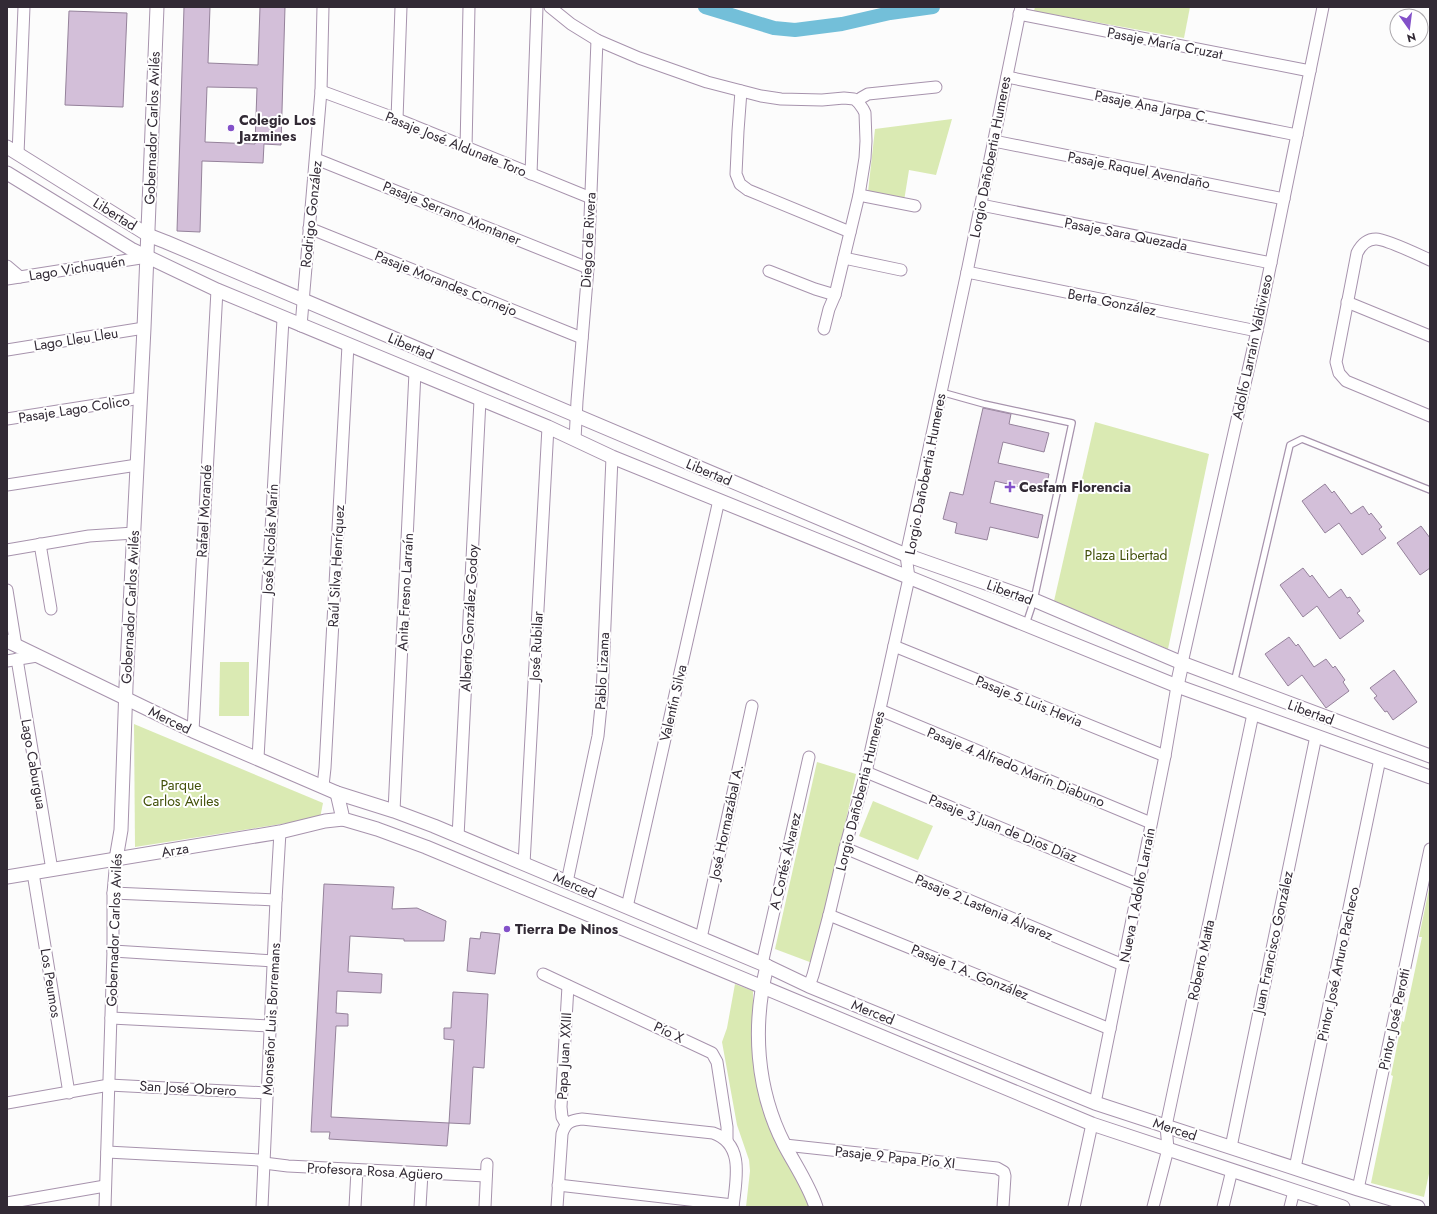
<svg xmlns="http://www.w3.org/2000/svg" width="1437" height="1214" viewBox="0 0 1437 1214" font-family="Jost,sans-serif">
<rect width="100%" height="100%" fill="#fcfcfc"/>
<g fill="#daeab3">
<path d="M 1035,7 L 1190,7 L 1184,38 L 1034,11 Z"/>
<path d="M 952,119 L 936,175 L 909,170 L 904,201 L 868,192 L 875,129 Z"/>
<path d="M 1095,422 L 1209,454 L 1168,649 L 1054,601 Z"/>
<path d="M 220,662 L 249,662 L 249,716 L 219,716 Z"/>
<path d="M 134,724 L 323,803 L 320,818 L 135,847 Z"/>
<path d="M 817,762 L 856,774 L 815,964 L 775,949 Z"/>
<path d="M 873,801 L 933,826 L 918,860 L 859,836 Z"/>
<path d="M 1430,884 L 1430,1169 L 1424,1197 L 1371,1183 L 1393,1076 L 1391,1075 L 1402,1021 L 1404,1022 L 1422,937 L 1419,937 Z"/>
<path d="M 735,984 L 753,991 L 753,1037 L 758,1075 L 812,1207 L 746,1207 L 750,1171 L 749,1160 L 737,1125 L 722,1042 L 727,1028 Z"/>
</g>
<g fill="none" stroke-linecap="round" stroke-linejoin="round">
<path stroke="#73bfd9" stroke-width="14" d="M 705,7 L 774,28 L 795,30 L 842,24 L 890,13 L 933,7"/>
</g>
<g fill="#d3bfd9" stroke="#95829b" fill-rule="evenodd">
<path d="M 184,7 L 210,7 L 208,63 L 258,65 L 260,7 L 285,7 L 281,145 L 264,144 L 263,163 L 202,161 L 200,232 L 177,231 ZM 207,87 L 257,88 L 255,144 L 205,142 Z"/>
<path d="M 69,11 L 127,13 L 123,107 L 65,105 Z"/>
<path d="M 983,408 L 1011,414 L 1009,424 L 1049,433 L 1044,452 L 1003,442 L 998,463 L 1049,474 L 1045,493 L 995,481 L 990,503 L 1043,515 L 1038,538 L 990,527 L 987,540 L 955,533 L 957,523 L 943,519 L 950,492 L 963,495 Z"/>
<path d="M 1325,484 L 1332,493 L 1334,491 L 1351,514 L 1363,506 L 1369,515 L 1371,513 L 1382,527 L 1379,529 L 1386,538 L 1362,555 L 1339,523 L 1325,533 L 1302,501 Z"/>
<path d="M 1421,526 L 1430,538 L 1430,568 L 1420,575 L 1397,543 Z"/>
<path d="M 1303,568 L 1310,577 L 1312,575 L 1329,598 L 1341,589 L 1347,598 L 1350,597 L 1360,611 L 1357,613 L 1364,621 L 1340,639 L 1317,606 L 1303,617 L 1280,585 Z"/>
<path d="M 1289,637 L 1296,646 L 1298,644 L 1314,667 L 1326,659 L 1333,668 L 1335,666 L 1345,680 L 1343,682 L 1349,691 L 1326,708 L 1302,675 L 1288,686 L 1265,654 Z"/>
<path d="M 1394,670 L 1417,702 L 1393,720 L 1387,711 L 1385,712 L 1374,698 L 1377,696 L 1370,688 Z"/>
<path d="M 324,884 L 394,887 L 392,909 L 417,908 L 446,921 L 444,941 L 404,941 L 404,939 L 350,936 L 348,972 L 382,974 L 381,993 L 337,991 L 336,1013 L 348,1014 L 348,1026 L 336,1026 L 331,1117 L 449,1123 L 447,1146 L 329,1139 L 330,1132 L 311,1132 Z"/>
<path d="M 481,932 L 500,934 L 495,974 L 467,971 L 470,938 L 480,939 Z"/>
<path d="M 453,992 L 488,994 L 484,1068 L 473,1067 L 470,1124 L 449,1123 L 454,1040 L 444,1039 L 444,1028 L 451,1028 Z"/>
</g>
<g fill="none" stroke-linecap="round" stroke-linejoin="round">
<defs>
<g id="service">
<path d="M 941,392 L 984,404 L 1072,423 L 1034,600 L 1026,624"/>
<path d="M 1234,683 L 1290,445 L 1302,439 L 1430,490"/>
</g>
<g id="minor">
<path d="M 550,7 L 571,24 L 597,40 L 639,58 L 707,82 L 761,96 L 781,99 L 822,100 L 844,98 L 854,99 L 858,102 L 863,109 L 865,113 L 866,141 L 865,158 L 859,195 L 835,295 L 829,309 L 824,329"/>
<path d="M 1019,14 L 1310,71"/>
<path d="M 1007,77 L 1297,135"/>
<path d="M 321,91 L 397,119 L 591,198"/>
<path d="M 741,91 L 738,131 L 736,174 L 740,184 L 748,190 L 850,232"/>
<path d="M 858,102 L 861,98 L 868,94 L 936,87"/>
<path d="M 397,119 L 401,7"/>
<path d="M 994,141 L 1284,199"/>
<path d="M 466,148 L 469,7"/>
<path d="M 18,154 L 24,7"/>
<path d="M 316,159 L 588,268"/>
<path d="M 531,174 L 537,7"/>
<path d="M 859,195 L 915,206"/>
<path d="M 981,205 L 1271,263"/>
<path d="M 309,228 L 582,338"/>
<path d="M 844,258 L 901,270"/>
<path d="M 1430,260 C 1419,255 1386,239 1376,239 C 1367,239 1361,245 1357,253 L 1336,362 L 1339,373 L 1346,381 L 1430,416"/>
<path d="M 7,266 L 20,277"/>
<path d="M 769,271 L 815,289 L 835,295"/>
<path d="M 967,272 L 1257,331"/>
<path d="M 7,279 L 147,257"/>
<path d="M 1347,302 L 1430,336"/>
<path d="M 301,326 L 321,91 L 323,7"/>
<path d="M 7,350 L 144,328"/>
<path d="M 7,419 L 141,398"/>
<path d="M 575,440 L 577,401 L 588,268 L 597,40"/>
<path d="M 7,485 L 137,465"/>
<path d="M 40,544 L 51,609"/>
<path d="M 7,550 L 89,536 L 134,533"/>
<path d="M 7,590 L 16,646"/>
<path d="M 894,646 L 1165,756"/>
<path d="M 17,659 L 52,870"/>
<path d="M 7,661 L 37,656"/>
<path d="M 1182,663 L 1257,331 L 1323,7"/>
<path d="M 880,710 L 1151,823"/>
<path d="M 193,731 L 217,290"/>
<path d="M 258,758 L 283,319"/>
<path d="M 866,772 L 1139,885"/>
<path d="M 323,786 L 325,768 L 348,345"/>
<path d="M 394,811 L 415,372"/>
<path d="M 458,837 L 480,400"/>
<path d="M 845,848 L 1123,965"/>
<path d="M 524,864 L 548,427"/>
<path d="M 33,873 L 69,1093"/>
<path d="M 567,882 L 598,736 L 602,696 L 612,457"/>
<path d="M 113,893 L 276,900"/>
<path d="M 627,907 L 719,500"/>
<path d="M 829,915 L 1110,1029"/>
<path d="M 701,938 L 752,706"/>
<path d="M 113,951 L 274,961"/>
<path d="M 762,964 L 809,757"/>
<path d="M 543,974 L 712,1053 L 717,1062 L 727,1127 L 727,1141"/>
<path d="M 809,986 L 813,975 L 829,915 L 845,848 L 866,772 L 909,578 L 906,555 L 967,272 L 1021,7"/>
<path d="M 111,1018 L 271,1026"/>
<path d="M 7,1103 L 109,1085 L 267,1093"/>
<path d="M 1095,1103 L 1165,756 L 1177,686"/>
<path d="M 566,1124 L 562,1117 L 561,1107 L 568,986"/>
<path d="M 785,1145 L 997,1168 L 1004,1172 L 1005,1176 L 1003,1207"/>
<path d="M 1231,1147 L 1316,736"/>
<path d="M 107,1152 L 259,1160 L 264,1163 L 288,1166 L 486,1176"/>
<path d="M 1295,1168 L 1380,759"/>
<path d="M 558,1185 L 733,1205"/>
<path d="M 1358,1189 L 1430,849"/>
<path d="M 7,1203 L 105,1186"/>
<path d="M 105,1207 L 113,951 L 113,893 L 116,859"/>
<path d="M 262,1207 L 276,900 L 280,832"/>
<path d="M 355,1207 L 357,1170"/>
<path d="M 420,1207 L 422,1173"/>
<path d="M 485,1207 L 487,1164"/>
<path d="M 557,1207 L 562,1134 C 565,1123 571,1120 582,1119 L 713,1133 C 745,1144 736,1180 733,1207"/>
<path d="M 1074,1207 L 1092,1124"/>
<path d="M 1153,1207 L 1168,1149 L 1166,1126 L 1253,714"/>
<path d="M 1223,1207 L 1232,1170"/>
<path d="M 1290,1207 L 1294,1191"/>
</g>
<g id="tertiary">
<path d="M 7,147 L 148,235 L 166,242 L 906,555 L 1034,600 L 1182,663 L 1430,756"/>
<path d="M 7,173 L 131,249 L 217,290 L 548,427 L 612,457 L 1177,686 L 1430,777"/>
<path d="M 7,641 L 193,731 L 337,793 L 394,811 L 434,826 L 767,966 L 809,986 L 1095,1103 L 1358,1189 L 1418,1207"/>
<path d="M 1177,686 L 1182,663"/>
<path d="M 337,793 L 343,819 L 377,829 L 426,847 L 1092,1124 L 1343,1207"/>
<path d="M 116,859 L 121,830 L 126,686 L 144,328 L 157,7"/>
<path d="M 7,877 L 280,832 L 325,821 L 343,819"/>
<path d="M 767,966 C 752,1026 756,1089 784,1144 C 795,1165 809,1185 816,1207"/>
</g>
</defs>
<use href="#service" stroke="#a793ad" stroke-width="8"/>
<use href="#minor" stroke="#a793ad" stroke-width="13"/>
<use href="#tertiary" stroke="#a793ad" stroke-width="15"/>
<use href="#service" stroke="#fff" stroke-width="5.5"/>
<use href="#minor" stroke="#fff" stroke-width="11"/>
<use href="#tertiary" stroke="#fff" stroke-width="13"/>
</g>
<g fill="#8351c9" stroke="#fff" stroke-width="1.5">
<circle cx="231" cy="128" r="4"/>
<path d="M1008 481h4v4h4v4h-4v4h-4v-4h-4v-4h4z"/>
<circle cx="507" cy="929" r="4"/>
</g>
<g text-anchor="middle" dominant-baseline="central" stroke-width="4" stroke-linejoin="round" paint-order="stroke">
<g font-size="14" fill="#322a35" stroke="#fff">
<text transform="translate(1165 43) rotate(11)">Pasaje María Cruzat</text>
<text transform="translate(1152 106) rotate(11)">Pasaje Ana Jarpa C.</text>
<text transform="translate(152 128) rotate(-88)">Gobernador Carlos Avilés</text>
<text transform="translate(456 144) rotate(22)">Pasaje José Aldunate Toro</text>
<text transform="translate(990 157) rotate(-79)">Lorgio Dañobertia Humeres</text>
<text transform="translate(1139 170) rotate(11)">Pasaje Raquel Avendaño</text>
<text transform="translate(452 213) rotate(22)">Pasaje Serrano Montaner</text>
<text transform="translate(115 214) rotate(32)">Libertad</text>
<text transform="translate(311 214) rotate(-84)">Rodrigo González</text>
<text transform="translate(1126 234) rotate(11)">Pasaje Sara Quezada</text>
<text transform="translate(588 240) rotate(-87)">Diego de Rivera</text>
<text transform="translate(77 268) rotate(-9)">Lago Vichuquén</text>
<text transform="translate(446 283) rotate(22)">Pasaje Morandes Cornejo</text>
<text transform="translate(1112 302) rotate(11)">Berta González</text>
<text transform="translate(76 339) rotate(-9)">Lago Lleu Lleu</text>
<text transform="translate(411 346) rotate(23)">Libertad</text>
<text transform="translate(1252 347) rotate(-78)">Adolfo Larraín Valdivieso</text>
<text transform="translate(74 409) rotate(-9)">Pasaje Lago Colico</text>
<text transform="translate(709 472) rotate(23)">Libertad</text>
<text transform="translate(925 474) rotate(-79)">Lorgio Dañobertia Humeres</text>
<text transform="translate(204 511) rotate(-87)">Rafael Morandé</text>
<text transform="translate(270 539) rotate(-87)">José Nicolás Marín</text>
<text transform="translate(336 566) rotate(-87)">Raúl Silva Henríquez</text>
<text transform="translate(405 592) rotate(-87)">Anita Fresno Larraín</text>
<text transform="translate(1010 592) rotate(20)">Libertad</text>
<text transform="translate(130 607) rotate(-87)">Gobernador Carlos Avilés</text>
<text transform="translate(469 618) rotate(-87)">Alberto González Godoy</text>
<text transform="translate(536 646) rotate(-87)">José Rubilar</text>
<text transform="translate(602 671) rotate(-87)">Pablo Lizama</text>
<text transform="translate(1029 701) rotate(22)">Pasaje 5 Luis Hevia</text>
<text transform="translate(673 703) rotate(-77)">Valentín Silva</text>
<text transform="translate(1311 712) rotate(20)">Libertad</text>
<text transform="translate(170 720) rotate(26)">Merced</text>
<text transform="translate(34 764) rotate(80)">Lago Caburgua</text>
<text transform="translate(1016 767) rotate(22)">Pasaje 4 Alfredo Marín Diabuno</text>
<text transform="translate(860 791) rotate(-76)">Lorgio Dañobertia Humeres</text>
<text transform="translate(726 822) rotate(-78)">José Hormazábal A.</text>
<text transform="translate(1003 828) rotate(22)">Pasaje 3 Juan de Dios Díaz</text>
<text transform="translate(175 850) rotate(-10)">Arza</text>
<text transform="translate(785 861) rotate(-77)">A Cortés Álvarez</text>
<text transform="translate(575 885) rotate(23)">Merced</text>
<text transform="translate(1137 895) rotate(-79)">Nueva 1 Adolfo Larraín</text>
<text transform="translate(984 907) rotate(23)">Pasaje 2 Lastenia Álvarez</text>
<text transform="translate(114 930) rotate(-88)">Gobernador Carlos Avilés</text>
<text transform="translate(1273 942) rotate(-78)">Juan Francisco González</text>
<text transform="translate(1201 960) rotate(-78)">Roberto Matta</text>
<text transform="translate(1338 964) rotate(-78)">Pintor José Arturo Pacheco</text>
<text transform="translate(970 972) rotate(22)">Pasaje 1 A. González</text>
<text transform="translate(51 983) rotate(81)">Los Peumos</text>
<text transform="translate(873 1012) rotate(22)">Merced</text>
<text transform="translate(271 1019) rotate(-87)">Monseñor Luis Borremans</text>
<text transform="translate(1394 1019) rotate(-78)">Pintor José Perotti</text>
<text transform="translate(669 1032) rotate(25)">Pío X</text>
<text transform="translate(564 1056) rotate(-87)">Papa Juan XXIII</text>
<text transform="translate(188 1088) rotate(3)">San José Obrero</text>
<text transform="translate(1175 1129) rotate(18)">Merced</text>
<text transform="translate(895 1157) rotate(6)">Pasaje 9 Papa Pío XI</text>
<text transform="translate(375 1171) rotate(3)">Profesora Rosa Agüero</text>
</g>
<g font-size="14" font-weight="bold" fill="#322a35" stroke="#fff" text-anchor="start">
<text x="239" y="120">Colegio Los<tspan x="239" dy="16">Jazmines</tspan></text>
<text x="1019" y="487">Cesfam Florencia</text>
<text x="515" y="929">Tierra De Ninos</text>
</g>
<g font-size="14" fill="#425009" stroke="#fff">
<text x="1126" y="555">Plaza Libertad</text>
<text x="181" y="785">Parque<tspan x="181" dy="16">Carlos Aviles</tspan></text>
</g>
</g>
<rect width="1437" height="1214" fill="none" stroke="#322a35" stroke-width="16"/>
<g transform="translate(1409 28) rotate(166)"><circle r="19" fill="#ffffff" stroke="#adaaae"/>
<path d="M0-3L7 15L0 10L-7 15Z" fill="#8351c9"/>
<text y="-6" font-size="11" font-weight="bold" text-anchor="middle" fill="#322a35">N</text>
</g>
</svg>
